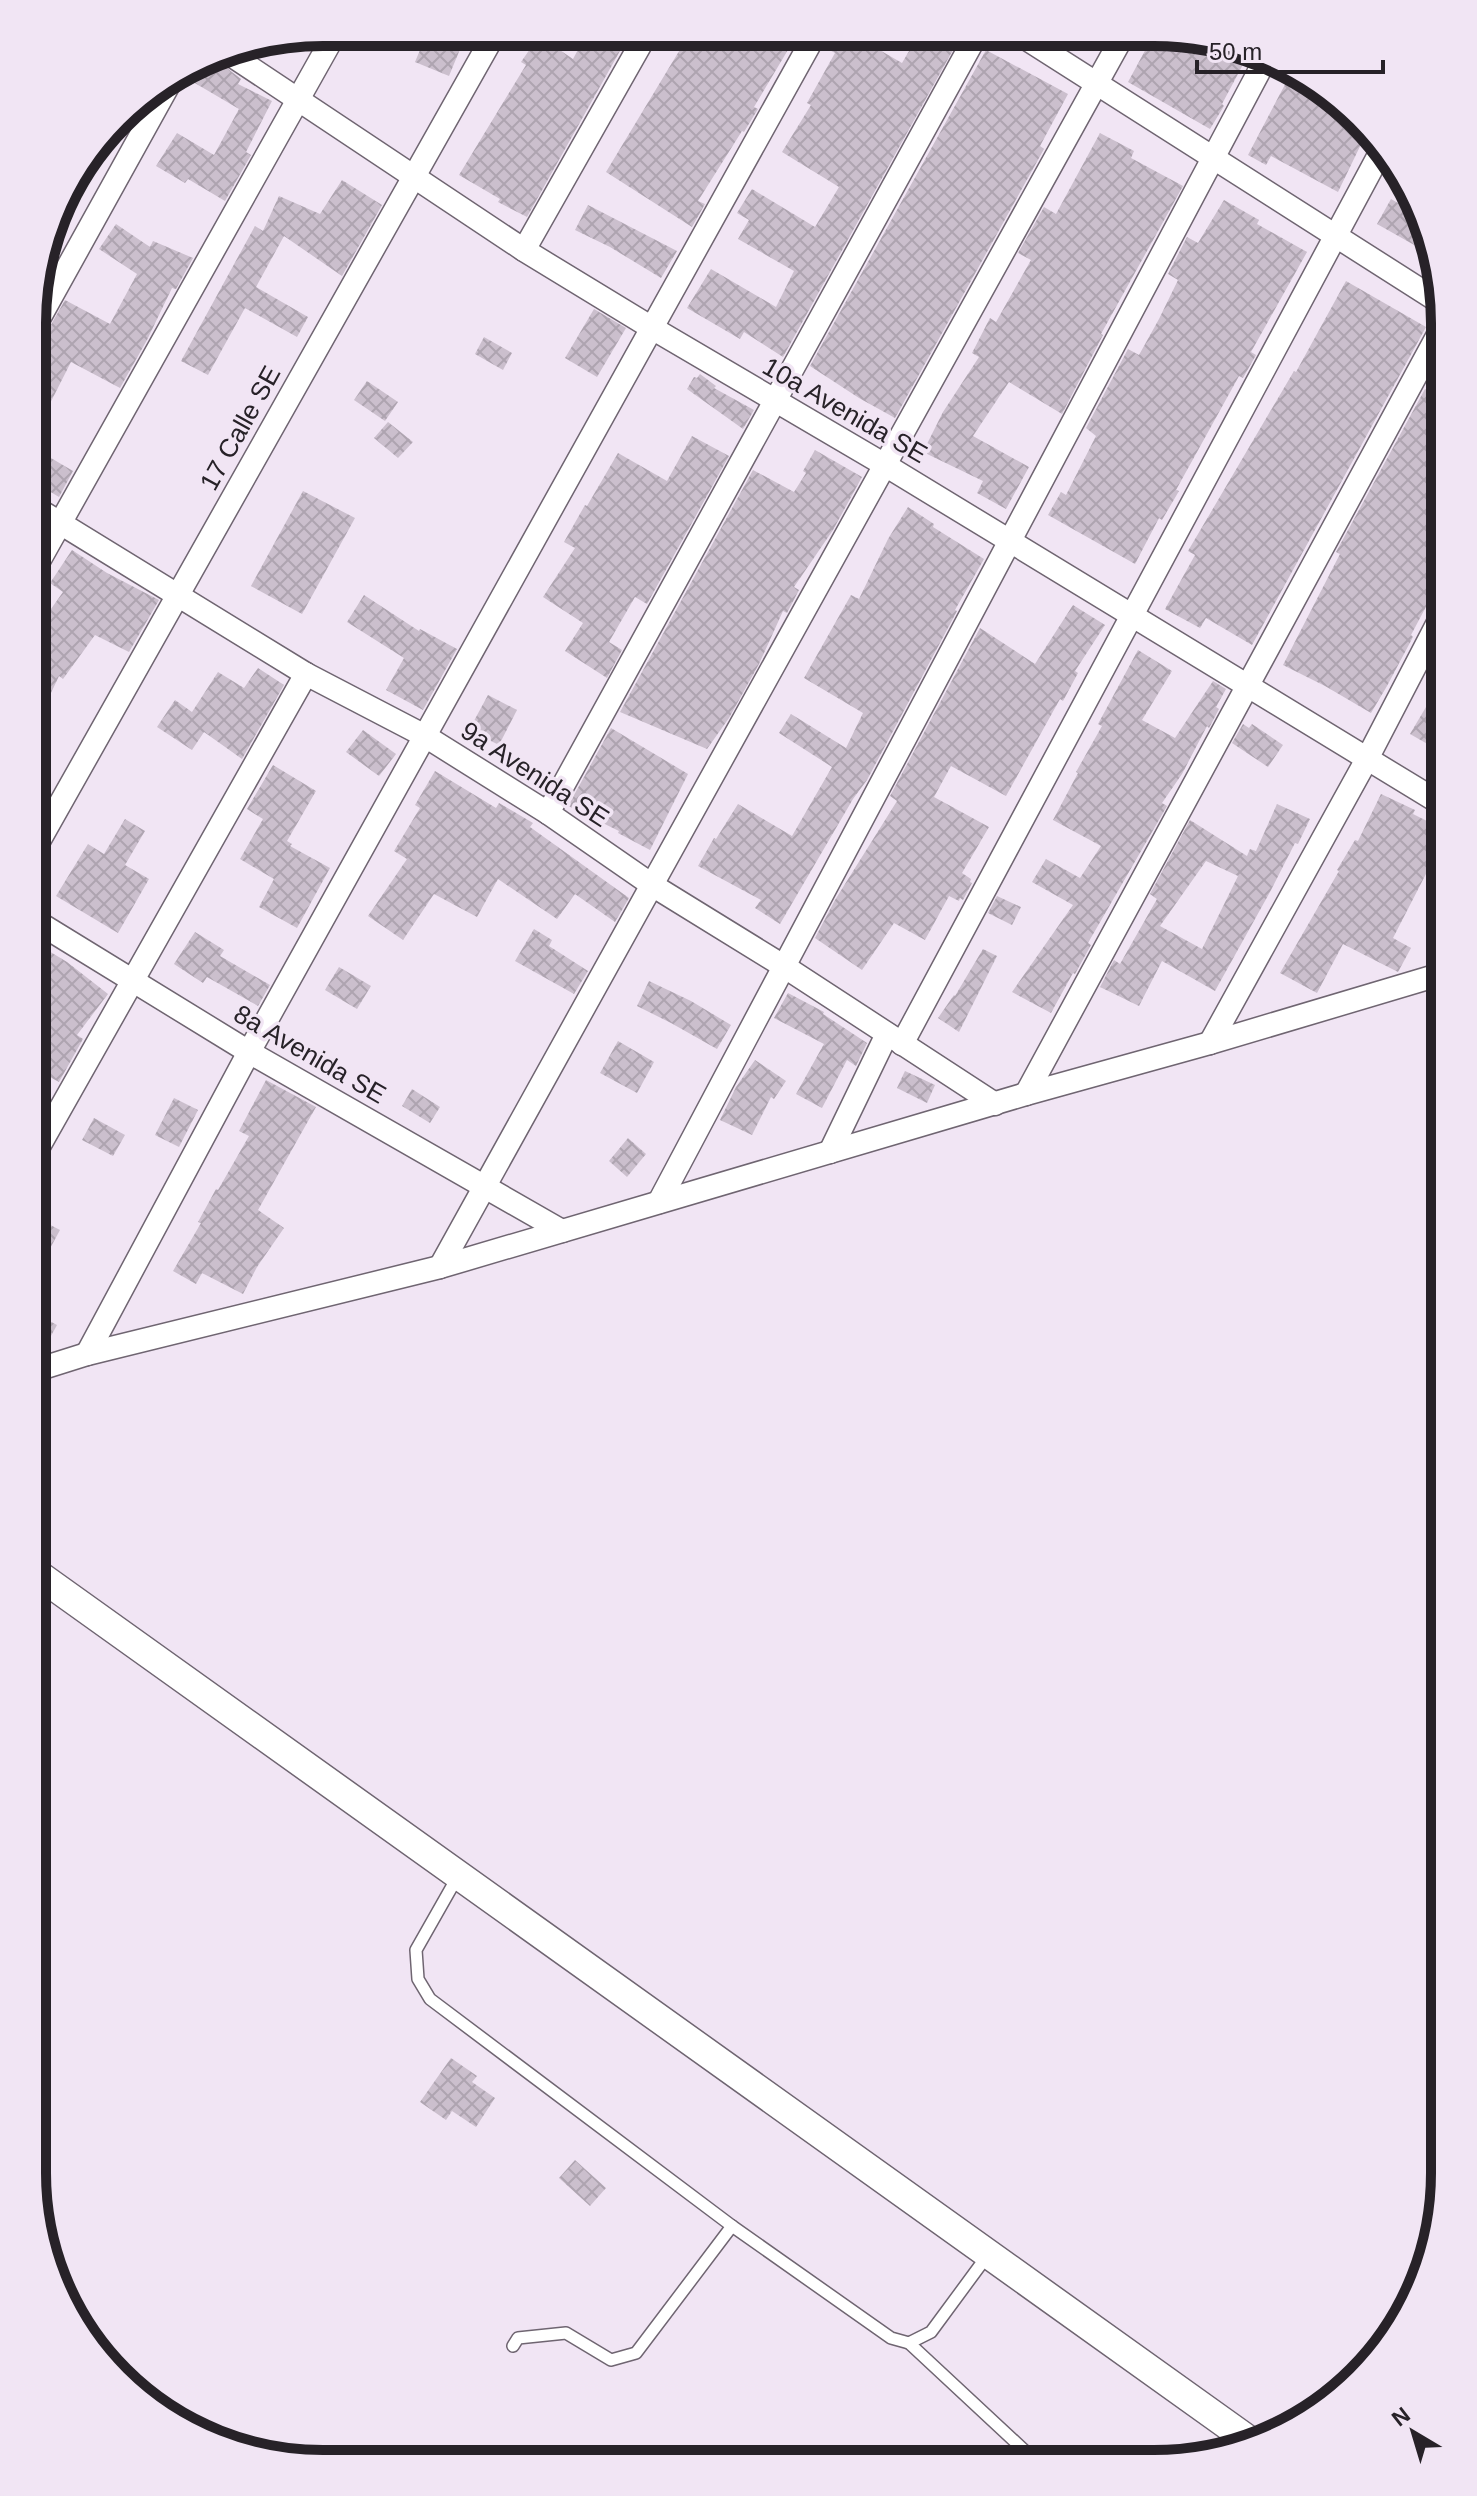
<svg xmlns="http://www.w3.org/2000/svg" width="1477" height="2496" viewBox="0 0 1477 2496" font-family="Arial,sans-serif">
<defs>
<pattern id="building-cross-hatch" width="8" height="8" patternUnits="userSpaceOnUse" patternTransform="scale(2)"><rect width="8" height="8" fill="#cbbfcd"/><path d="M0 0l8 8M0 8l8-8" fill="none" stroke="#aea4b0"/></pattern>
</defs>
<rect width="100%" height="100%" fill="#f1e5f4"/>
<g fill="url(#building-cross-hatch)" fill-rule="evenodd">
<path d="M 390,32 L 441,32 L 463,42 L 449,76 L 415,62 L 420,50 Z"/>
<path d="M 587,33 L 630,33 L 527,217 L 498,202 L 500,199 L 459,175 L 526,65 L 521,62 L 539,36 L 573,59 Z"/>
<path d="M 690,33 L 798,33 L 754,107 L 758,109 L 744,132 L 742,131 L 698,201 L 705,204 L 692,227 L 606,172 Z"/>
<path d="M 830,34 L 852,34 L 902,63 L 919,34 L 950,34 L 959,39 L 783,357 L 744,332 L 740,339 L 687,308 L 711,269 L 776,307 L 794,271 L 738,239 L 749,220 L 737,213 L 752,189 L 815,227 L 839,187 L 782,152 L 811,105 L 807,103 L 835,53 L 824,47 Z"/>
<path d="M 1154,34 L 1192,35 L 1247,57 L 1222,104 L 1224,106 L 1210,129 L 1128,82 Z"/>
<path d="M 986,50 L 1068,94 L 1040,146 L 1044,149 L 895,418 L 859,398 L 810,366 Z"/>
<path d="M 210,55 L 241,79 L 238,84 L 272,101 L 246,152 L 251,155 L 225,201 L 188,179 L 185,183 L 156,166 L 177,133 L 214,155 L 239,109 L 188,79 L 197,63 Z"/>
<path d="M 1290,75 L 1332,92 L 1365,136 L 1338,192 L 1271,156 L 1266,165 L 1248,155 Z"/>
<path d="M 1100,133 L 1134,151 L 1131,158 L 1183,186 L 1101,334 L 1103,335 L 1062,414 L 1009,382 L 973,436 L 1029,467 L 1006,509 L 977,493 L 983,481 L 923,452 L 943,412 L 979,357 L 972,353 L 990,318 L 996,322 L 1031,260 L 1018,253 L 1044,207 L 1056,214 Z"/>
<path d="M 342,180 L 382,205 L 342,276 L 284,236 L 256,287 L 308,317 L 297,337 L 245,308 L 208,375 L 181,361 L 255,226 L 263,231 L 279,196 L 320,214 Z"/>
<path d="M 1391,199 L 1424,218 L 1432,255 L 1377,224 Z"/>
<path d="M 1224,200 L 1259,220 L 1257,224 L 1307,252 L 1251,352 L 1256,355 L 1243,378 L 1239,376 L 1176,490 L 1179,491 L 1162,520 L 1159,518 L 1135,564 L 1048,515 L 1061,492 L 1066,495 L 1096,436 L 1086,428 L 1128,349 L 1139,355 L 1159,319 L 1178,280 L 1168,274 L 1187,237 L 1198,243 Z"/>
<path d="M 588,205 L 677,251 L 661,278 L 610,247 L 575,230 Z"/>
<path d="M 116,224 L 150,247 L 153,241 L 193,258 L 176,289 L 172,288 L 147,340 L 120,388 L 71,362 L 34,435 L 34,369 L 45,347 L 40,344 L 65,300 L 110,324 L 137,274 L 99,249 Z"/>
<path d="M 1346,281 L 1426,327 L 1252,645 L 1206,618 L 1200,628 L 1165,609 L 1195,555 L 1188,551 L 1294,371 L 1296,372 Z"/>
<path d="M 594,309 L 626,328 L 597,377 L 565,358 Z"/>
<path d="M 484,337 L 512,353 L 503,370 L 475,354 Z"/>
<path d="M 700,374 L 716,386 L 714,388 L 754,410 L 743,429 L 687,389 L 694,377 L 697,378 Z"/>
<path d="M 367,381 L 398,402 L 385,421 L 354,400 Z"/>
<path d="M 1425,389 L 1445,399 L 1445,571 L 1411,635 L 1413,637 L 1387,686 L 1371,713 L 1325,686 L 1283,665 L 1340,554 L 1336,552 Z"/>
<path d="M 388,422 L 413,442 L 398,458 L 374,438 Z"/>
<path d="M 692,436 L 729,456 L 647,604 L 635,597 L 609,642 L 622,650 L 607,678 L 565,651 L 583,623 L 543,597 L 575,548 L 564,542 L 585,505 L 587,506 L 618,453 L 667,481 Z"/>
<path d="M 34,448 L 73,471 L 59,497 L 34,482 Z"/>
<path d="M 815,450 L 862,477 L 833,530 L 794,587 L 799,590 L 787,613 L 783,611 L 759,664 L 729,718 L 707,749 L 620,712 L 753,470 L 794,492 L 806,473 L 803,471 Z"/>
<path d="M 303,491 L 355,518 L 302,614 L 251,586 Z"/>
<path d="M 908,507 L 934,524 L 933,527 L 984,559 L 955,610 L 957,611 L 867,780 L 853,799 L 780,924 L 755,908 L 761,900 L 698,866 L 714,838 L 716,839 L 738,804 L 792,836 L 832,767 L 779,733 L 791,714 L 846,748 L 863,713 L 804,678 L 851,595 L 859,599 L 888,539 Z"/>
<path d="M 72,550 L 107,573 L 159,600 L 129,652 L 95,635 L 63,679 L 59,676 L 34,729 L 34,633 L 63,592 L 50,583 Z"/>
<path d="M 364,595 L 419,631 L 420,629 L 457,649 L 423,710 L 386,690 L 404,658 L 347,622 Z"/>
<path d="M 1073,605 L 1105,625 L 1075,671 L 1078,673 L 1063,701 L 1060,699 L 1006,796 L 951,766 L 934,797 L 989,827 L 962,873 L 971,879 L 970,882 L 972,883 L 963,900 L 960,898 L 959,901 L 949,896 L 925,940 L 894,923 L 862,970 L 815,938 L 835,900 L 897,801 L 890,796 L 980,628 L 1035,664 Z"/>
<path d="M 1138,650 L 1172,671 L 1142,720 L 1175,738 L 1213,681 L 1226,689 L 1216,707 L 1219,709 L 1209,728 L 1207,726 L 1182,774 L 1162,803 L 1167,806 L 1088,943 L 1091,945 L 1075,974 L 1073,973 L 1051,1013 L 1012,992 L 1073,905 L 1032,882 L 1046,859 L 1080,878 L 1101,846 L 1053,820 L 1078,773 L 1076,772 L 1102,726 L 1098,724 Z"/>
<path d="M 258,668 L 284,685 L 242,759 L 204,732 L 192,750 L 157,727 L 175,700 L 192,712 L 218,672 L 244,688 Z"/>
<path d="M 1445,675 L 1445,754 L 1410,734 Z"/>
<path d="M 488,695 L 517,710 L 499,745 L 469,730 Z"/>
<path d="M 1243,724 L 1249,728 L 1252,724 L 1283,745 L 1268,767 L 1232,743 Z"/>
<path d="M 611,728 L 688,774 L 650,850 L 618,833 L 619,831 L 568,806 Z"/>
<path d="M 363,730 L 396,754 L 379,776 L 346,752 Z"/>
<path d="M 273,765 L 316,791 L 287,841 L 292,844 L 290,846 L 330,868 L 297,928 L 259,907 L 274,879 L 240,859 L 263,819 L 247,809 Z"/>
<path d="M 435,771 L 496,808 L 499,803 L 533,823 L 530,827 L 629,898 L 615,922 L 575,894 L 557,919 L 498,879 L 477,917 L 434,894 L 403,940 L 368,916 L 407,859 L 394,851 L 420,808 L 415,805 Z"/>
<path d="M 1381,794 L 1415,810 L 1413,814 L 1445,830 L 1445,878 L 1428,870 L 1393,938 L 1411,948 L 1398,972 L 1343,944 L 1317,993 L 1280,973 L 1339,871 L 1337,870 L 1355,840 L 1358,841 Z"/>
<path d="M 1277,804 L 1310,819 L 1298,844 L 1295,843 L 1270,892 L 1215,991 L 1162,961 L 1139,1006 L 1100,987 L 1114,960 L 1120,964 L 1157,899 L 1150,894 L 1190,820 L 1247,856 L 1250,849 L 1256,851 ZM 1206,861 L 1238,876 L 1202,949 L 1160,926 Z"/>
<path d="M 125,819 L 145,831 L 125,865 L 149,879 L 118,933 L 56,896 L 88,844 L 104,854 Z"/>
<path d="M 997,896 L 1021,907 L 1012,925 L 988,913 Z"/>
<path d="M 534,929 L 552,940 L 549,946 L 588,971 L 574,994 L 515,961 Z"/>
<path d="M 195,932 L 224,950 L 220,956 L 270,985 L 258,1006 L 207,977 L 203,983 L 174,964 Z"/>
<path d="M 34,942 L 67,962 L 108,994 L 77,1035 L 83,1039 L 59,1082 L 35,1069 L 44,1054 L 33,1048 Z"/>
<path d="M 983,949 L 997,956 L 959,1032 L 938,1018 L 954,995 L 955,996 Z"/>
<path d="M 339,967 L 371,986 L 357,1009 L 325,990 Z"/>
<path d="M 649,981 L 691,1001 L 731,1025 L 717,1049 L 671,1023 L 637,1006 Z"/>
<path d="M 788,993 L 824,1012 L 823,1014 L 867,1043 L 856,1066 L 847,1060 L 822,1108 L 796,1094 L 824,1044 L 774,1018 Z"/>
<path d="M 618,1041 L 654,1062 L 637,1093 L 600,1073 Z"/>
<path d="M 755,1060 L 786,1081 L 774,1099 L 771,1097 L 752,1135 L 720,1120 L 736,1087 Z"/>
<path d="M 905,1071 L 935,1085 L 927,1103 L 897,1088 Z"/>
<path d="M 266,1080 L 316,1107 L 258,1210 L 284,1228 L 257,1267 L 243,1294 L 202,1273 L 196,1284 L 173,1271 L 201,1223 L 198,1222 L 216,1189 L 218,1190 L 249,1136 L 239,1131 Z"/>
<path d="M 412,1089 L 440,1107 L 430,1123 L 402,1106 Z"/>
<path d="M 174,1098 L 198,1110 L 179,1147 L 155,1135 Z"/>
<path d="M 94,1118 L 125,1135 L 113,1156 L 82,1140 Z"/>
<path d="M 628,1138 L 646,1154 L 627,1177 L 609,1161 Z"/>
<path d="M 33,1216 L 60,1230 L 47,1254 L 33,1247 Z"/>
<path d="M 33,1312 L 57,1325 L 41,1354 L 33,1356 Z"/>
<path d="M 451,2058 L 477,2076 L 472,2082 L 495,2098 L 476,2127 L 452,2111 L 446,2120 L 420,2102 Z"/>
<path d="M 575,2160 L 606,2188 L 590,2206 L 559,2178 Z"/>
</g>
<g fill="none" stroke-linecap="round" stroke-linejoin="round">
<defs>
<g id="service">
<path d="M 458,1876 L 416,1950 L 418,1979 L 430,1999 L 732,2226 L 891,2338 L 909,2343 L 931,2332 L 987,2256"/>
<path d="M 909,2343 L 1039,2464"/>
<path d="M 513,2346 L 518,2338 L 566,2333 L 611,2360 L 636,2353 L 732,2226"/>
</g>
<g id="minor">
<path d="M 1019,34 L 1441,303"/>
<path d="M 225,51 L 524,250 L 652,328 L 885,465 L 1445,806"/>
<path d="M 524,250 L 647,33"/>
<path d="M 34,328 L 172,79"/>
<path d="M 34,507 L 306,674 L 425,736 L 548,813 L 652,885 L 785,967 L 995,1104"/>
<path d="M 34,570 L 336,32"/>
<path d="M 548,813 L 977,34"/>
<path d="M 34,850 L 495,33"/>
<path d="M 34,920 L 249,1052 L 562,1231"/>
<path d="M 1210,1043 L 1367,759 L 1445,609"/>
<path d="M 902,1044 L 1379,155"/>
<path d="M 1026,1094 L 1445,322"/>
<path d="M 830,1152 L 887,1034"/>
<path d="M 33,1157 L 306,674"/>
<path d="M 659,1202 L 1263,64"/>
<path d="M 440,1267 L 1124,34"/>
<path d="M 87,1354 L 249,1052 L 816,33"/>
<path d="M 33,1371 L 87,1354 L 440,1267 L 1026,1094 L 1210,1043 L 1445,973"/>
</g>
<path id="tertiary" d="M 33,1571 L 1254,2444"/>
</defs>
<use href="#service" stroke="#6f6571" stroke-width="14"/>
<use href="#minor" stroke="#6f6571" stroke-width="25"/>
<use href="#tertiary" stroke="#6f6571" stroke-width="31"/>
<use href="#service" stroke="#fff" stroke-width="11"/>
<use href="#minor" stroke="#fff" stroke-width="22"/>
<use href="#tertiary" stroke="#fff" stroke-width="28"/>
</g>
<g text-anchor="middle" dominant-baseline="central" stroke-width="7" stroke-linejoin="round" paint-order="stroke">
<g font-size="26" fill="#272228" stroke="#f1e5f4">
<text transform="translate(845 410) rotate(30)">10a Avenida SE</text>
<text transform="translate(240 428) rotate(-61)">17 Calle SE</text>
<text transform="translate(535 774) rotate(33)">9a Avenida SE</text>
<text transform="translate(310 1054) rotate(30)">8a Avenida SE</text>
</g>
</g>
<path d="M0 0H1477V2496H0ZM323 46H1154A277 277 0 0 1 1431 323V2173A277 277 0 0 1 1154 2450H323A277 277 0 0 1 46 2173V323A277 277 0 0 1 323 46Z" fill="#f1e5f4" fill-rule="evenodd"/>
<path fill="none" stroke="#272228" stroke-width="10" d="M323 46H1154A277 277 0 0 1 1431 323V2173A277 277 0 0 1 1154 2450H323A277 277 0 0 1 46 2173V323A277 277 0 0 1 323 46Z"/>
<g transform="translate(1413 2432) rotate(322)" stroke="#f1e5f4" stroke-width="6" paint-order="stroke">
<path d="M0-6L14 30L0 20L-14 30Z" fill="#272228"/>
<text y="-12" font-size="22" font-weight="bold" text-anchor="middle" fill="#272228">N</text>
</g>
<path d="M1197 60v12h186v-12" fill="none" stroke="#272228" stroke-width="4"/>
<text x="1209" y="60" font-size="24" fill="#272228" stroke="#f1e5f4" stroke-width="6" paint-order="stroke">50 m</text>
</svg>
